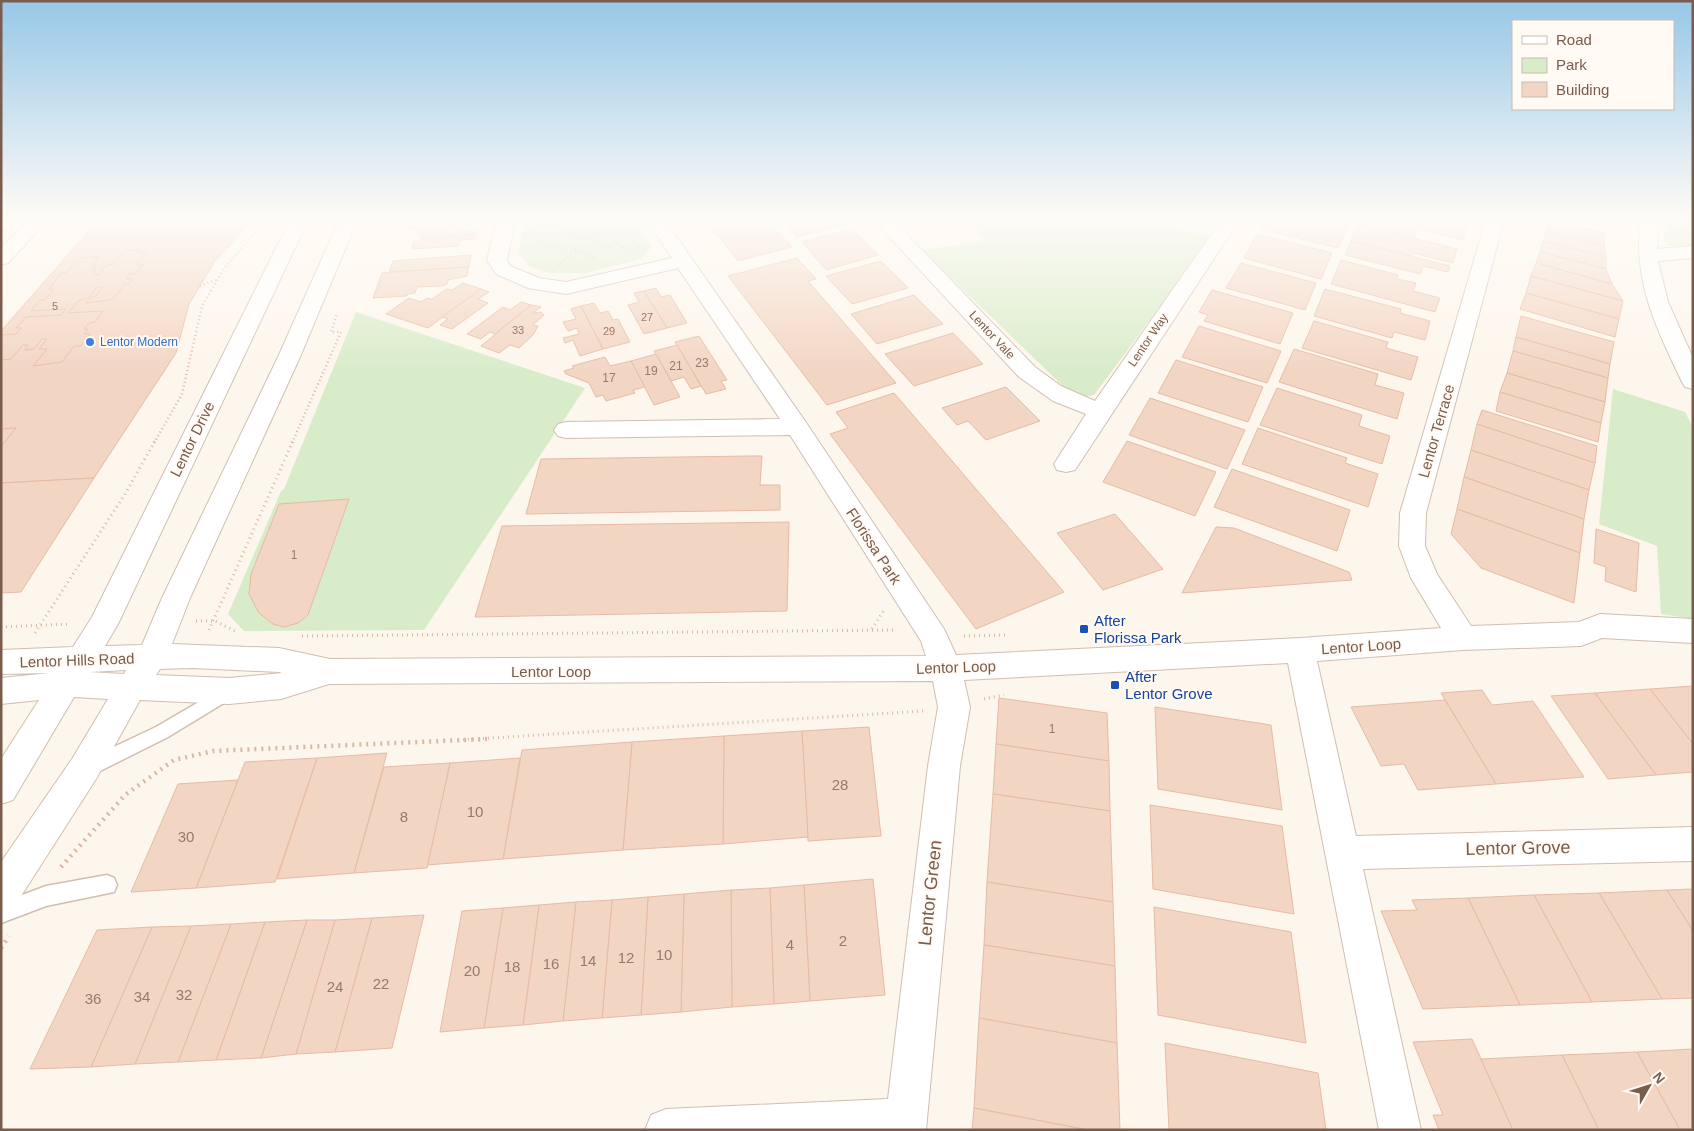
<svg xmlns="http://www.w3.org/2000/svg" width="1694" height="1131" viewBox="0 0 1694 1131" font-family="Helvetica,sans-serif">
<rect width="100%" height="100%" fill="#fdf6ec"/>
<g fill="#d8ecc9">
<path d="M 526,216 L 632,216 L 652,247 L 641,259 L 585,273 L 550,273 L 531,267 L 518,253 Z"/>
<path d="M 1036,216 L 1132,216 L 1212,237 L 1094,395 L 1081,397 L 1068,391 L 922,250 L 985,241 L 974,226 Z"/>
<path d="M 1670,216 L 1693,216 L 1693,250 L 1668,245 L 1663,240 Z"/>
<path d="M 356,312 L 585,388 L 424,630 L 244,631 L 228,614 L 281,491 L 284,489 Z"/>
<path d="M 1613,389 L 1685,412 L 1693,428 L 1693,619 L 1661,614 L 1657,546 L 1599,524 Z"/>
</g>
<g fill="#f3d5c3" stroke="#e6bba3">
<path d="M 102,216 L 253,216 L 245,229 L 215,261 L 189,304 L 176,353 L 94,478 L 1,483 L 1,331 Z"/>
<path d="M 480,216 L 478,220 L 463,221 L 462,226 L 410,229 L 413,219 Z"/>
<path d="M 717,216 L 764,216 L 792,247 L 738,261 L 705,219 Z"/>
<path d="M 779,216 L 843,216 L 850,223 L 797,237 Z"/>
<path d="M 916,216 L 935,216 L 939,222 L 922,225 Z"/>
<path d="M 935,216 L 953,216 L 955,219 L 939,222 Z"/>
<path d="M 1180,216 L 1203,216 L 1197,224 L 1178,218 Z"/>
<path d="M 1269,216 L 1318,216 L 1349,224 L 1338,248 L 1262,229 Z"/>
<path d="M 1361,216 L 1431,216 L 1467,225 L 1463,240 L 1417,229 L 1414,238 L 1358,224 Z"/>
<path d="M 1431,216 L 1470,216 L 1467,225 Z"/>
<path d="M 1550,216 L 1599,216 L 1598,227 Z"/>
<path d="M 1549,219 L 1605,233 L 1604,246 L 1546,231 Z"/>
<path d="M 1358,224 L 1457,249 L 1453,263 L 1413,253 L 1412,256 L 1351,241 Z"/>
<path d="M 465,225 L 463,231 L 477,230 L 476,235 L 421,238 L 422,235 L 417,235 L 419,228 Z"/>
<path d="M 852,229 L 878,255 L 826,270 L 802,242 Z"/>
<path d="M 1546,231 L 1604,246 L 1606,257 L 1543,241 Z"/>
<path d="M 1257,234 L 1332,253 L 1321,279 L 1244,258 Z"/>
<path d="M 476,235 L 475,239 L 460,240 L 458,246 L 412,249 L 414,242 L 420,241 L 421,238 Z"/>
<path d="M 1351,241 L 1450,266 L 1448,272 L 1423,266 L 1420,274 L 1345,255 Z"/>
<path d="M 1543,241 L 1606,257 L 1606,269 L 1540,252 Z"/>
<path d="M 138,250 L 137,252 L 146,252 L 136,264 L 143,264 L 135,274 L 129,274 L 126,279 L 133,279 L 128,284 L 124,285 L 117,295 L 110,300 L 86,303 L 91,297 L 96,296 L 103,287 L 97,287 L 88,298 L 78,301 L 68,313 L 103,311 L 95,322 L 89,323 L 84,329 L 88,329 L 84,334 L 90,334 L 81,346 L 74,346 L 62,362 L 33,366 L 47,349 L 39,349 L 47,339 L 42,339 L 34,349 L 25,350 L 28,345 L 23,345 L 11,359 L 1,360 L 2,335 L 16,334 L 21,328 L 16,328 L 26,317 L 61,315 L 66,309 L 31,311 L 40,300 L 45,300 L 54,289 L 49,289 L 61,273 L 66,273 L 79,258 L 98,257 L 93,264 L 96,264 L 92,269 L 96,268 L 92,273 L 99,275 L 107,265 L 114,264 L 124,251 Z"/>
<path d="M 1540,252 L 1606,269 L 1612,284 L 1536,263 Z"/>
<path d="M 471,255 L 469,267 L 389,272 L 393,261 Z"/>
<path d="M 797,258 L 816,279 L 808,281 L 896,383 L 827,405 L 728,276 Z"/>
<path d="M 1341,260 L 1398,275 L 1397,279 L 1416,283 L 1413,291 L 1440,298 L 1435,312 L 1331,284 Z"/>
<path d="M 881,261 L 908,288 L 852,304 L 826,276 Z"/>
<path d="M 1241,263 L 1316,283 L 1305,310 L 1226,288 Z"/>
<path d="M 1536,263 L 1612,284 L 1623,301 L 1531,276 Z"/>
<path d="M 469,267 L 467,276 L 448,280 L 447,284 L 442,286 L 417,287 L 415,293 L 408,294 L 407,296 L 373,298 L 382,273 Z"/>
<path d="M 1531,276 L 1623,301 L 1619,319 L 1526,293 Z"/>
<path d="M 463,283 L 481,289 L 428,328 L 386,314 L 409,298 L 421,302 L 427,298 L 432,299 L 447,289 L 452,290 Z"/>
<path d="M 656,288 L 661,297 L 670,295 L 687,323 L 667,328 L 644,291 Z"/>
<path d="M 481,289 L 489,292 L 478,299 L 488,303 L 452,329 L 440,325 L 448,319 L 442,317 Z"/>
<path d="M 1325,289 L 1401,309 L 1400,313 L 1430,321 L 1425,340 L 1394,332 L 1392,338 L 1314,316 Z"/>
<path d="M 1212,290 L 1293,313 L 1280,344 L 1204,321 L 1208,315 L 1199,312 Z"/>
<path d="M 644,291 L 667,328 L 644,334 L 628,305 L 639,302 L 634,293 Z"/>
<path d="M 1526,293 L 1619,319 L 1615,337 L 1520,309 Z"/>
<path d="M 914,295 L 943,324 L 877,344 L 851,314 Z"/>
<path d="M 521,302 L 531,305 L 495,334 L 490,332 L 481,339 L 467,334 L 503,307 L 510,310 Z"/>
<path d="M 594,303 L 600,313 L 608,311 L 613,320 L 618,319 L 630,342 L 603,349 L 581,306 Z"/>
<path d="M 531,305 L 541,307 L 533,313 L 541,312 L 544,315 L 533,325 L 538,326 L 533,335 L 519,348 L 510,345 L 499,353 L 481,346 Z"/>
<path d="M 581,306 L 603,349 L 580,356 L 573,340 L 565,343 L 563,338 L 579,334 L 577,328 L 568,331 L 563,322 L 576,319 L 571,309 Z"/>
<path d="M 1521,316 L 1614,342 L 1610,364 L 1516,337 Z"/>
<path d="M 1314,321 L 1388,342 L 1386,348 L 1418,357 L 1411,380 L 1302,348 Z"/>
<path d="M 1199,326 L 1281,351 L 1267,383 L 1182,357 Z"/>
<path d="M 953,333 L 983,364 L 914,386 L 885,354 Z"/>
<path d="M 699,336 L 727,380 L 721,381 L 726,389 L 706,394 L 675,342 Z"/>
<path d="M 1516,337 L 1610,364 L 1608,378 L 1513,351 Z"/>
<path d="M 677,345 L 701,386 L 691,389 L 684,377 L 671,381 L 654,351 Z"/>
<path d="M 1294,349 L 1378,374 L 1375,385 L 1404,393 L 1397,419 L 1279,382 Z"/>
<path d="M 1513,351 L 1608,378 L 1605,402 L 1507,373 Z"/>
<path d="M 656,354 L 680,397 L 654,405 L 631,361 Z"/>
<path d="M 605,357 L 610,366 L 631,361 L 645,387 L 633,390 L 635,393 L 606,401 L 603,395 L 596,397 L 589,383 L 566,374 L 564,371 L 574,368 L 572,366 Z"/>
<path d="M 1176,360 L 1263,387 L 1248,422 L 1158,393 Z"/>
<path d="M 1507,373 L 1605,402 L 1601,423 L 1500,392 Z"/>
<path d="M 1006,387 L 1040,421 L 986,440 L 968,421 L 957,425 L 942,408 Z"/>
<path d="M 1277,388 L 1362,415 L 1359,426 L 1390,436 L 1382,464 L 1260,425 Z"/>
<path d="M 1500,392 L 1601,423 L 1598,442 L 1496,411 Z"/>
<path d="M 894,393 L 1064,592 L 976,629 L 830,434 L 848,428 L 836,412 Z"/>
<path d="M 1150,398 L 1245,430 L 1227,469 L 1129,435 Z"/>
<path d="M 1482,410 L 1597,446 L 1595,463 L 1477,424 Z"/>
<path d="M 1477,424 L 1595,463 L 1589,490 L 1471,450 Z"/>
<path d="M 16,428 L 1,447 L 1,429 Z"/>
<path d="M 1258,428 L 1347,458 L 1345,463 L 1378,474 L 1368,507 L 1242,464 Z"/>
<path d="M 1127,441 L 1216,472 L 1195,516 L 1103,482 Z"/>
<path d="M 1471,450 L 1589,490 L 1584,519 L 1464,477 Z"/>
<path d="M 749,456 L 762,456 L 760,485 L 780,485 L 780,510 L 526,514 L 541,459 Z"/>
<path d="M 1232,469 L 1350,510 L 1337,551 L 1214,507 Z"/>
<path d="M 1464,477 L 1584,519 L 1580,553 L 1457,509 Z"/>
<path d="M 94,478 L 21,592 L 1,593 L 1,483 Z"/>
<path d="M 349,499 L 308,615 L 298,623 L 284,627 L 273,624 L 259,613 L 249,594 L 251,574 L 279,504 Z"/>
<path d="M 1457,509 L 1580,553 L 1574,603 L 1481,568 L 1451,534 Z"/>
<path d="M 1115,514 L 1163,569 L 1103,590 L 1057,533 Z"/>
<path d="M 789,522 L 787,611 L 475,617 L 502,526 Z"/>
<path d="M 1216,527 L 1234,528 L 1349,572 L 1352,580 L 1182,593 Z"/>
<path d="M 1596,529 L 1639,543 L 1636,592 L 1605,581 L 1606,567 L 1594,563 Z"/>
<path d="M 1693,686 L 1693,744 L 1650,689 Z"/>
<path d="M 1650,689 L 1693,744 L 1693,772 L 1656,775 L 1595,693 Z"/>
<path d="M 1482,690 L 1492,705 L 1533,701 L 1584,777 L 1496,784 L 1441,693 Z"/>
<path d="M 1595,693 L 1656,775 L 1608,779 L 1551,696 Z"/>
<path d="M 999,698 L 1107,713 L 1109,761 L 996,744 Z"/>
<path d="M 1445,700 L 1496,784 L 1418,790 L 1404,764 L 1381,766 L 1351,707 Z"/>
<path d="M 1155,707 L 1271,725 L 1282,810 L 1158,789 Z"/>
<path d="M 869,727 L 881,836 L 808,841 L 802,731 Z"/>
<path d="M 802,731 L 808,837 L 723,844 L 724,736 Z"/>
<path d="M 724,736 L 723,844 L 623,850 L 632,742 Z"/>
<path d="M 632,742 L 623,850 L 503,859 L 522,750 Z"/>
<path d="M 996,744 L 1109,761 L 1110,811 L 993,794 Z"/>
<path d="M 387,753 L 354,873 L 277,879 L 317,758 Z"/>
<path d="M 317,758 L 275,882 L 196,888 L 245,762 Z"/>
<path d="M 520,758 L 503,859 L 427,865 L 450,763 Z"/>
<path d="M 450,763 L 427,868 L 354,873 L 384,767 Z"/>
<path d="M 238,780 L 196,888 L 131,892 L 178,784 Z"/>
<path d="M 993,794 L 1110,811 L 1113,902 L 987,882 Z"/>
<path d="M 1150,805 L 1282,826 L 1294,914 L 1153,889 Z"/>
<path d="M 873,879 L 885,995 L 810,1001 L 804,885 Z"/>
<path d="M 987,882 L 1113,902 L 1115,966 L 984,945 Z"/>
<path d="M 804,885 L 810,1001 L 774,1004 L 770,888 Z"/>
<path d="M 770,888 L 774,1004 L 732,1007 L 731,890 Z"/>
<path d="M 1693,889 L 1693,931 L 1667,890 Z"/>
<path d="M 731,890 L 732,1007 L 681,1012 L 684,894 Z"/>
<path d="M 1667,890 L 1693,931 L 1693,998 L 1662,999 L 1599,893 Z"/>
<path d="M 1599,893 L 1662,999 L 1592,1002 L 1534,895 Z"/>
<path d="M 684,894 L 681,1012 L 641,1015 L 648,897 Z"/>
<path d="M 1534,895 L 1592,1002 L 1520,1005 L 1468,898 Z"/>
<path d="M 648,897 L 641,1015 L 602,1018 L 612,900 Z"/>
<path d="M 1468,898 L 1520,1005 L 1423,1009 L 1381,911 L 1417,910 L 1412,900 Z"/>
<path d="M 612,900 L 602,1018 L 563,1021 L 576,902 Z"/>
<path d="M 576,902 L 563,1021 L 523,1025 L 539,905 Z"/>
<path d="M 539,905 L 523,1025 L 484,1028 L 503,908 Z"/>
<path d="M 1154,907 L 1291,932 L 1306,1043 L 1158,1015 Z"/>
<path d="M 503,908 L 484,1028 L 440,1032 L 462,911 Z"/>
<path d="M 424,915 L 392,1048 L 335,1052 L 372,918 Z"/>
<path d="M 372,918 L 335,1052 L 296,1054 L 335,920 Z"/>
<path d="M 307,920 L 335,920 L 296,1054 L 261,1058 Z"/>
<path d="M 307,920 L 261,1058 L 216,1060 L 265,922 Z"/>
<path d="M 265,922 L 216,1060 L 178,1062 L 231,924 Z"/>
<path d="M 231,924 L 178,1062 L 135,1064 L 191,926 Z"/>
<path d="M 191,926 L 135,1064 L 91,1067 L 152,927 Z"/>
<path d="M 152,927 L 91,1067 L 30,1069 L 97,930 Z"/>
<path d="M 984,945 L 1115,966 L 1117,1043 L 979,1018 Z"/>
<path d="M 979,1018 L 1117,1043 L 1120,1130 L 1088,1130 L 974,1108 Z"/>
<path d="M 1472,1039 L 1481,1059 L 1513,1130 L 1439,1130 L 1433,1115 L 1443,1115 L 1413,1042 Z"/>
<path d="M 1165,1043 L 1318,1073 L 1326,1130 L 1169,1130 Z"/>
<path d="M 1693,1049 L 1693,1130 L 1680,1130 L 1637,1052 Z"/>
<path d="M 1637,1052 L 1680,1130 L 1599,1130 L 1562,1055 Z"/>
<path d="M 1562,1055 L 1599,1130 L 1513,1130 L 1481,1059 Z"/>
<path d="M 974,1108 L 1088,1130 L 972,1130 Z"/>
</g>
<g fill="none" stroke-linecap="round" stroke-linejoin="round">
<defs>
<g id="lane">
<path d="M 226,686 L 232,688 L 234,693 L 232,698 L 168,737 L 96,773 L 90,775 L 84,773 L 81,767 L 84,761 L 156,727 Z"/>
<path d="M 107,875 L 114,878 L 117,885 L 114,892 L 46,906 L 1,923 L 1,903 L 46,886 Z"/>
</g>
<g id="street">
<path d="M 1,216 L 19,216 L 8,229 L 1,231 Z"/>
<path d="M 33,216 L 52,216 L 8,263 L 1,265 L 1,248 Z"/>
<path d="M 292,216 L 310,216 L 118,624 L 105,646 L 142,645 L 162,598 L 278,357 L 341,216 L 359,216 L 300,357 L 190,598 L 172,644 L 279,648 L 330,659 L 926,656 L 921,641 L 790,435 L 566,438 L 558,436 L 554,430 L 558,424 L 566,422 L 780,419 L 678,268 L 566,294 L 528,288 L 496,274 L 487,260 L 498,216 L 516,216 L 507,260 L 510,266 L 539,278 L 566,282 L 672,258 L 644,216 L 662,216 L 805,421 L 944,629 L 956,655 L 1300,638 L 1441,628 L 1411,578 L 1399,546 L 1400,513 L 1487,216 L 1505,216 L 1426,513 L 1425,546 L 1437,574 L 1471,626 L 1579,622 L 1600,614 L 1693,619 L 1693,643 L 1602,638 L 1581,646 L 1463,650 L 1317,661 L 1356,836 L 1693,827 L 1693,861 L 1363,869 L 1421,1130 L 1379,1130 L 1288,663 L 964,680 L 970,707 L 960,766 L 926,1130 L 645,1130 L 651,1115 L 666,1109 L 888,1099 L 928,766 L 938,707 L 933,681 L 329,684 L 281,699 L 229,704 L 140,700 L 96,779 L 14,907 L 1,912 L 1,862 L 72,759 L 108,699 L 74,697 L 13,800 L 1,804 L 1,759 L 39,700 L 1,704 L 1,678 L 50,673 L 1,674 L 1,650 L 73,647 L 92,617 ZM 193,668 L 279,672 L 282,673 L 229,678 L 156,675 L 160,669 ZM 126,670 L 124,674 L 89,672 L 90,672 Z"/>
<path d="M 870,216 L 889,216 L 1035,367 L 1061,386 L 1095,401 L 1224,216 L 1242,216 L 1075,470 L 1066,472 L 1057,470 L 1054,464 L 1086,414 L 1053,401 L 1019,377 Z"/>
<path d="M 1641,216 L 1659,216 L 1657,249 L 1693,246 L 1693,258 L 1658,261 L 1668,302 L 1693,358 L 1693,389 L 1685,387 L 1682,382 C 1655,325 1632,280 1641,216 Z"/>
</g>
</defs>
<use href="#lane" stroke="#d1beb0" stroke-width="3"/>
<use href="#street" stroke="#d1beb0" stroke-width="2"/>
<g stroke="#d9b8a5" stroke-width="2.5" stroke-dasharray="1 3" stroke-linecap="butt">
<path d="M 542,216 L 538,242 L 577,250 L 597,259"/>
<path d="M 563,216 L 557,223 L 573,238 L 594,238"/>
<path d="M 601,216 L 605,233"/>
<path d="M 620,216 L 639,250"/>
<path d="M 541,224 L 557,223"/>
<path d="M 613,233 L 619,238 C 612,247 604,247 594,243 L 594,238 L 601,234 Z"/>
<path d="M 616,243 L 630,251"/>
<path d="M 558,265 L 577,250"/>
<path d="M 200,286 L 218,279"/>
<path d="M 154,443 L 182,394 L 202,306 L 225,267 L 257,231 L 266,216"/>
<path d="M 292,443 L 341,332 L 331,332 L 337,314"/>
</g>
<g stroke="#d9b8a5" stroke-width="3" stroke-dasharray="1 4" stroke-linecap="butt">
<path d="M 196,621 L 215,621 L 235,631"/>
<path d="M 1,627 L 70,624"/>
<path d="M 872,629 L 884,610"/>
<path d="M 209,630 L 293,441"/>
<path d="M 35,633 L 125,494 L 155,441"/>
<path d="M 302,636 L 896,630"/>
<path d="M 964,636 L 1005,635"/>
<path d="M 984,699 L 1004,695"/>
<path d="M 458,740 L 924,711"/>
</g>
<g stroke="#d9b8a5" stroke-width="4.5" stroke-dasharray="2 5" stroke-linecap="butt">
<path d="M 61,867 L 125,795 L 174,760 L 213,751 L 487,739"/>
<path d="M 1,948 L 9,936"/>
</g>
<use href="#lane" fill="#fff" fill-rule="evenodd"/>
<use href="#street" fill="#fff" fill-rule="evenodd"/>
</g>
<linearGradient id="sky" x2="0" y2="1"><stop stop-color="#97c7e8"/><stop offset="0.58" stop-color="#fefbf6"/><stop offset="1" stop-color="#fefbf6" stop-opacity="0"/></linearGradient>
<rect width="1694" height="374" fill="url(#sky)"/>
<circle fill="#3f7fe0" stroke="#fffaf3" stroke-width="2" cx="90" cy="342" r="5"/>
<g fill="#1a4fb4" stroke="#fffaf3" stroke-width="2">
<rect x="1079" y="624" width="10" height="10" rx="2.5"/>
<rect x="1110" y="680" width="10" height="10" rx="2.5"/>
</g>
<g text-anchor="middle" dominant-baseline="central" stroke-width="4" stroke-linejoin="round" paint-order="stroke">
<g font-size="11" fill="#987a6a">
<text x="55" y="306">5</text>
<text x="647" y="317">27</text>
<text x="518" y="330">33</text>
<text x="609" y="331">29</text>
</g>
<g font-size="12" fill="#7a5c4d" stroke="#fffaf3">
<text transform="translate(992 335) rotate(47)">Lentor Vale</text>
<text transform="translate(1148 340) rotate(-56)">Lentor Way</text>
</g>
<g font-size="12" fill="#366cbe" stroke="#fffaf3" text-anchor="start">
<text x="100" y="342">Lentor Modern</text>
</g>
<g font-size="12" fill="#987a6a">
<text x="702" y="363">23</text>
<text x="676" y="366">21</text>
<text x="651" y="371">19</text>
<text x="609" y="378">17</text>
<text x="294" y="555">1</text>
<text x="1052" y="729">1</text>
</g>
<g font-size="15" fill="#7a5c4d" stroke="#fffaf3">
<text transform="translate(1436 431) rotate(-74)">Lentor Terrace</text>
<text transform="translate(192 439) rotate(-64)">Lentor Drive</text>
<text transform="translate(874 546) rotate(57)">Florissa Park</text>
<text transform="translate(1361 646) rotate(-4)">Lentor Loop</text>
<text transform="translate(77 660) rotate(-2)">Lentor Hills Road</text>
<text transform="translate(956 667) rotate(-2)">Lentor Loop</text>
<text x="551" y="671">Lentor Loop</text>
</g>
<g font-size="15" fill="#164399" stroke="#fffaf3" text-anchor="start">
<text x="1094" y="620">After<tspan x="1094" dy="17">Florissa Park</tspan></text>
<text x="1125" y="676">After<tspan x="1125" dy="17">Lentor Grove</tspan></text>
</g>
<g font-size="15" fill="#987a6a">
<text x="840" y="784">28</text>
<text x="475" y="811">10</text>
<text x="404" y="816">8</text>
<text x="186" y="836">30</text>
<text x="843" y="940">2</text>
<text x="790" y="944">4</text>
<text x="664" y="954">10</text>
<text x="626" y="957">12</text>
<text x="588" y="960">14</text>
<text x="551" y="963">16</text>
<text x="512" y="966">18</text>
<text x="472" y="970">20</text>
<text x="381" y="983">22</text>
<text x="335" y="986">24</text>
<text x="184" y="994">32</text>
<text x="142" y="996">34</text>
<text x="93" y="998">36</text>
</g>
<g font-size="18" fill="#7a5c4d" stroke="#fffaf3">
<text transform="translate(1518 848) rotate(-1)">Lentor Grove</text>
<text transform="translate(930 893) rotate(-84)">Lentor Green</text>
</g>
</g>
<rect width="1694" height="1131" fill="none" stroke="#7a5c4d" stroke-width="5"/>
<rect x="1512" y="20" width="162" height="90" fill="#fffaf3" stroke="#cabbb1"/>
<rect x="1522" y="36" width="25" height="8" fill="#ffffff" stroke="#cabbb1"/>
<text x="1556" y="45" font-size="15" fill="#7a5c4d">Road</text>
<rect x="1522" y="58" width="25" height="15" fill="#d8ecc9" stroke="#cabbb1"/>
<text x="1556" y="70" font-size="15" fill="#7a5c4d">Park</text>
<rect x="1522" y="82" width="25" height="15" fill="#f3d5c3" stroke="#cabbb1"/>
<text x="1556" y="95" font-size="15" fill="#7a5c4d">Building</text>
<g transform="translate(1649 1086) rotate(51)" stroke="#fffaf3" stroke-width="4" paint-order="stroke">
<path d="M0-4L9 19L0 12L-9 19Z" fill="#7a5c4d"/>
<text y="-8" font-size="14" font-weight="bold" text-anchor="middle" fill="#7a5c4d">N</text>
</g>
</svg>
